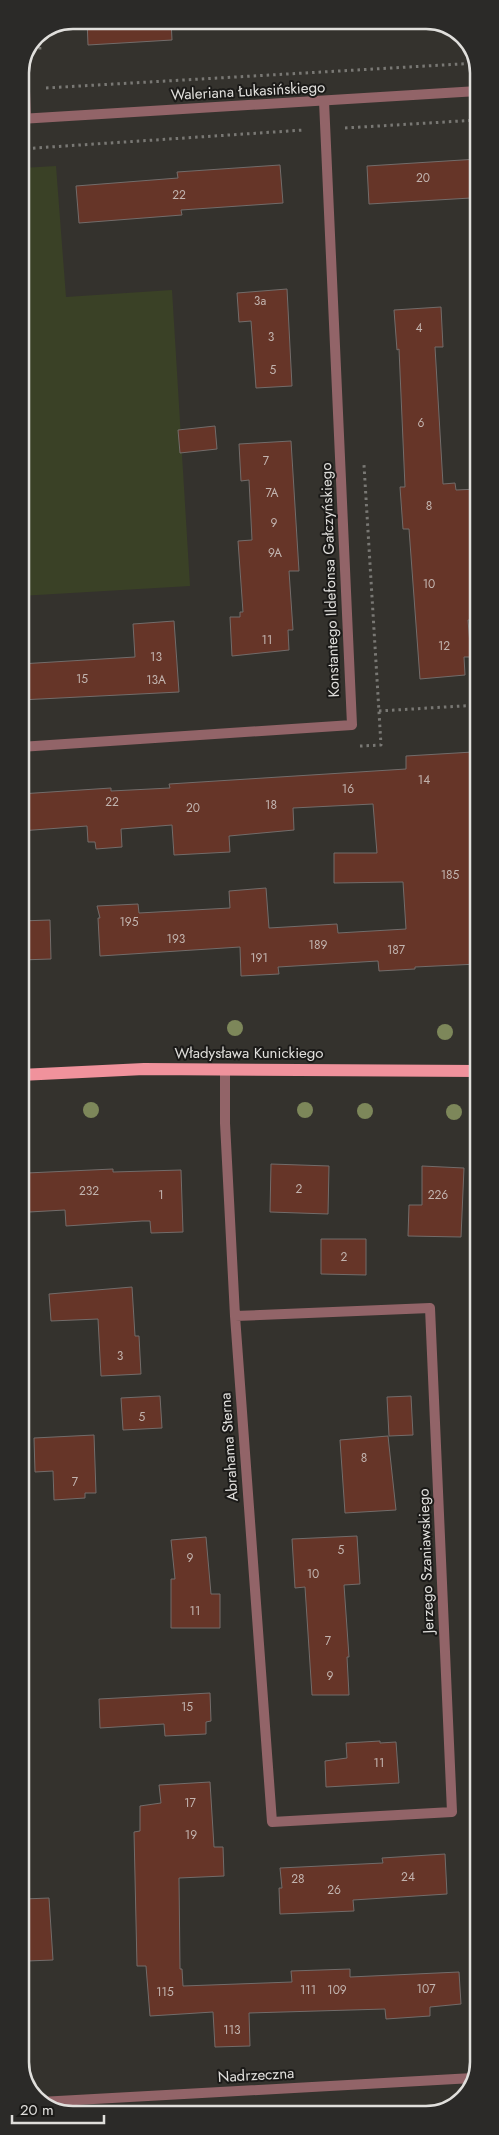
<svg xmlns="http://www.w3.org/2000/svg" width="499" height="2135" viewBox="0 0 499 2135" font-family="Jost,sans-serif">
<rect width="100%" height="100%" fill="#34322d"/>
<path fill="#3a4126" d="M 56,166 L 66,297 L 172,290 L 190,586 L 20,596 L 20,298 L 28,297 L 22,168 Z"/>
<g fill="#663528" stroke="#726c6a">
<path d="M 87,20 L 171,20 L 172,40 L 88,45 Z"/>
<path d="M 478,159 L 478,191 L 471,191 L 471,198 L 369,204 L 367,166 Z"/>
<path d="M 280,165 L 283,203 L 181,210 L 182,215 L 79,223 L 76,186 L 178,178 L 177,172 Z"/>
<path d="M 287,289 L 292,386 L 256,388 L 251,321 L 239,322 L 237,293 Z"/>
<path d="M 441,307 L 443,347 L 435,347 L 443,484 L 455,483 L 456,490 L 478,489 L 478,619 L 468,620 L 471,657 L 464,657 L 465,675 L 420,679 L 409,529 L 403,529 L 400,487 L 405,487 L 399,349 L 397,350 L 394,310 Z"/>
<path d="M 215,426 L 217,449 L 180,453 L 178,430 Z"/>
<path d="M 291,441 L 299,571 L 289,571 L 293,630 L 288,630 L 289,650 L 232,656 L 230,617 L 240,617 L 240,612 L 243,612 L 238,541 L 252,540 L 249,480 L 241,481 L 239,444 Z"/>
<path d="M 174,621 L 179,692 L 20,700 L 20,664 L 135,657 L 133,624 Z"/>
<path d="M 473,752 L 477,821 L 478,821 L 478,964 L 415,967 L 415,969 L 379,971 L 378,961 L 278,967 L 279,974 L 241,976 L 240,947 L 100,956 L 98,918 L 100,918 L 97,906 L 138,904 L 139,913 L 230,908 L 229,891 L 266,888 L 269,928 L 337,924 L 338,933 L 406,929 L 403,882 L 334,883 L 334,853 L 377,853 L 373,804 L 293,808 L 294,830 L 229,836 L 230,852 L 174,855 L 172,825 L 121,829 L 122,847 L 96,849 L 95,842 L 88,842 L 87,826 L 20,831 L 20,794 L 111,788 L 111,791 L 170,788 L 169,784 L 406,769 L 406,756 Z"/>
<path d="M 50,920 L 51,959 L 20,960 L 20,921 Z"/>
<path d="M 271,1164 L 329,1166 L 328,1214 L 270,1212 Z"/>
<path d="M 422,1166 L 464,1168 L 461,1237 L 408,1236 L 409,1205 L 422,1205 Z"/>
<path d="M 113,1169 L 113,1172 L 181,1170 L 183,1232 L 151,1233 L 150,1221 L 142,1221 L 66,1226 L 65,1210 L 29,1212 L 27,1173 Z"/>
<path d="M 321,1239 L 366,1239 L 366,1275 L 321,1274 Z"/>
<path d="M 132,1287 L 135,1336 L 139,1336 L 141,1374 L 101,1376 L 98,1319 L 51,1321 L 49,1294 Z"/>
<path d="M 160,1396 L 162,1428 L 123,1430 L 121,1398 Z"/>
<path d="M 411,1396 L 413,1435 L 389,1436 L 387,1397 Z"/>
<path d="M 94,1435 L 96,1493 L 85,1493 L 85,1498 L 54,1500 L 53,1471 L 35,1472 L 34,1438 Z"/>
<path d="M 388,1436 L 396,1510 L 345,1513 L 340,1440 Z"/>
<path d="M 357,1536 L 360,1584 L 344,1585 L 349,1657 L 347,1657 L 349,1695 L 312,1695 L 305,1587 L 295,1588 L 292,1539 Z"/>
<path d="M 206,1537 L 211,1594 L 220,1594 L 220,1628 L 171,1628 L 171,1579 L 175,1579 L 171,1540 Z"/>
<path d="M 210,1693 L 211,1721 L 206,1722 L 206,1734 L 165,1736 L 164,1724 L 100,1728 L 99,1699 Z"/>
<path d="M 380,1741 L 380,1743 L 396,1742 L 399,1783 L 326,1787 L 325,1761 L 347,1758 L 346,1743 Z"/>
<path d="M 210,1782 L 214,1847 L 223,1847 L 224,1876 L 179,1878 L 180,1969 L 182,1969 L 183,1986 L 292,1982 L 291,1971 L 350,1969 L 350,1977 L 459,1972 L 461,2004 L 430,2007 L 430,2016 L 386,2019 L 385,2009 L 249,2013 L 250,2046 L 215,2047 L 213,2012 L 150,2016 L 146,1966 L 137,1966 L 134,1832 L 140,1831 L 140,1806 L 161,1803 L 159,1785 Z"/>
<path d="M 445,1854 L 447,1894 L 353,1900 L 354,1911 L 280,1914 L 279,1888 L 282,1888 L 280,1868 L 383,1863 L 382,1858 Z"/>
<path d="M 49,1898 L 53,1960 L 27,1961 L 24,1899 Z"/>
</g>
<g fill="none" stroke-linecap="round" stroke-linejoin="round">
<g stroke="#797874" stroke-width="3" stroke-dasharray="2.5 4" stroke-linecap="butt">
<path d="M 39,34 L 40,51"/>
<path d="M 46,88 L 478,63"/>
<path d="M 345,128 L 478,120"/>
<path d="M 20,149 L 304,130"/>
<path d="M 379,711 L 478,705"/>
<path d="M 360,746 L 381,745 L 364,465"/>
</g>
<g stroke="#926468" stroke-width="10">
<path d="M 24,64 L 26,119"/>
<path d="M 20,119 L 478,91"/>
<path d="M 20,747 L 352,725 L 324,101"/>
<path d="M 225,1069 L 225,1123 L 235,1316 L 272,1822 L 452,1812 L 430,1308 L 235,1316"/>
<path d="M 40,2102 L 473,2078"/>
</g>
<path stroke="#f0929c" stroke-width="12" d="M 20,1075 L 144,1069 L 479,1071"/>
</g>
<g fill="#7d875a">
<circle cx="235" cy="1028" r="8"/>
<circle cx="445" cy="1032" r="8"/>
<circle cx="91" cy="1110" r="8"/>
<circle cx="305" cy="1110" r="8"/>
<circle cx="365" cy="1111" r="8"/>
<circle cx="454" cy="1112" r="8"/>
</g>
<g text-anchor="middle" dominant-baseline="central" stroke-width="4" stroke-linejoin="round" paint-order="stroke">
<g font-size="12" fill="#c2b4af">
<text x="423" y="178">20</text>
<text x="179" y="195">22</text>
<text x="260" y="301">3a</text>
<text x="419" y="328">4</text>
<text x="271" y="337">3</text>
<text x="273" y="370">5</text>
<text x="421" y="423">6</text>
<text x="266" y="461">7</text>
<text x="272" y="493">7A</text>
<text x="429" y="506">8</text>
<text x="274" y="523">9</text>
<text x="275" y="553">9A</text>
<text x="429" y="584">10</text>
<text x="267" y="640">11</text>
<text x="444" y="646">12</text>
<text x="156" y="657">13</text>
<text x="82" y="679">15</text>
<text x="156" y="680">13A</text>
<text x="424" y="780">14</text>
<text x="348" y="789">16</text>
<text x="112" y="802">22</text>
<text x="271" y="805">18</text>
<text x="193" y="808">20</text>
<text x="450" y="875">185</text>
<text x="129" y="922">195</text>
<text x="176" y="939">193</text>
<text x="318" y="945">189</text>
<text x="396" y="950">187</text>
<text x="259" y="958">191</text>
<text x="299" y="1189">2</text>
<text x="89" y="1191">232</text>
<text x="161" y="1195">1</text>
<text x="438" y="1195">226</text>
<text x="344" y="1257">2</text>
<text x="120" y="1356">3</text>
<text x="142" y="1417">5</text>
<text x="364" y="1458">8</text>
<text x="75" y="1482">7</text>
<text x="341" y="1550">5</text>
<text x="190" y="1558">9</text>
<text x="313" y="1574">10</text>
<text x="195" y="1611">11</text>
<text x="328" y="1641">7</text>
<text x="330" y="1676">9</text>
<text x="187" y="1707">15</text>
<text x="379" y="1763">11</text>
<text x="190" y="1803">17</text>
<text x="191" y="1835">19</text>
<text x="408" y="1877">24</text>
<text x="298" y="1879">28</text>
<text x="334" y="1890">26</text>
<text x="426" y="1989">107</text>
<text x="308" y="1990">111</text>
<text x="337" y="1990">109</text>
<text x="165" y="1992">115</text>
<text x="232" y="2030">113</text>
</g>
<g font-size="15" fill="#e0dfdc" stroke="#1b1a18">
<text transform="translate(248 91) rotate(-3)">Waleriana Łukasińskiego</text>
<text transform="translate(330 580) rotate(-92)">Konstantego Ildefonsa Gałczyńskiego</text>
<text x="249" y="1053">Władysława Kunickiego</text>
<text transform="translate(229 1447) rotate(-94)">Abrahama Sterna</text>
<text transform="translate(426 1561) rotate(-92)">Jerzego Szaniawskiego</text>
<text transform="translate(256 2075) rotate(-3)">Nadrzeczna</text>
</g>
</g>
<path d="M0 0H499V2135H0ZM73 29H426A44 44 0 0 1 470 73V2062A44 44 0 0 1 426 2106H73A44 44 0 0 1 29 2062V73A44 44 0 0 1 73 29Z" fill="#2b2a28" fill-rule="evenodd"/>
<path fill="none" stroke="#e0dfdc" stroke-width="2.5" d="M73 29H426A44 44 0 0 1 470 73V2062A44 44 0 0 1 426 2106H73A44 44 0 0 1 29 2062V73A44 44 0 0 1 73 29Z"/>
<path d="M12 2115v8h92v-8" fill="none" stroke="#e0dfdc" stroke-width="2.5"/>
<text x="20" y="2115" font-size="15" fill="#e0dfdc" stroke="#1b1a18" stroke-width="4" paint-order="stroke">20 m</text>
</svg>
